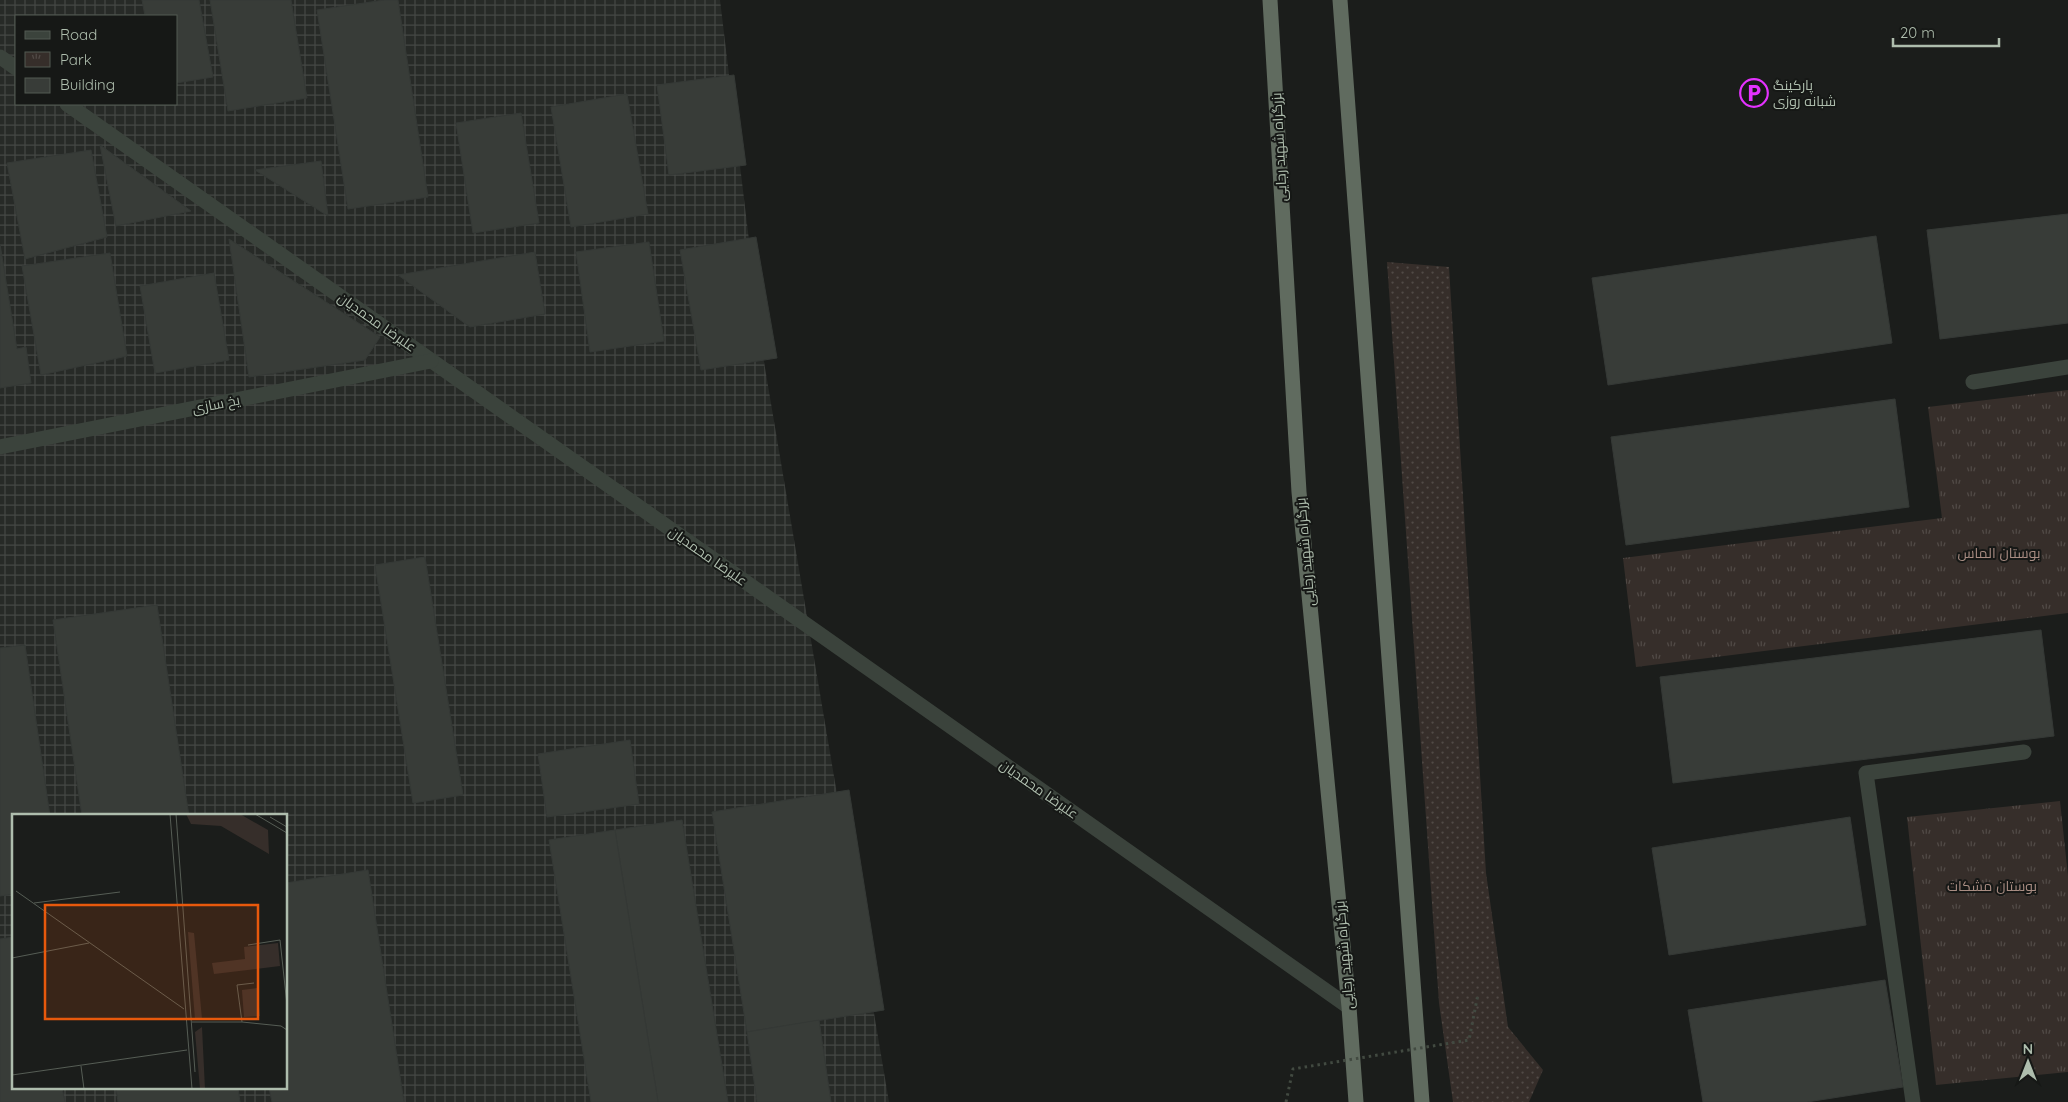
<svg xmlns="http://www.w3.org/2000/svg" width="2068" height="1102" viewBox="0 0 2068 1102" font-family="Quicksand,Cairo,sans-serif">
<defs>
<pattern id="industrial-grid" width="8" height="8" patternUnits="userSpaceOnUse" patternTransform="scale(1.25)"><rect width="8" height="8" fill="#272a27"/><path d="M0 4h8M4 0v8" fill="none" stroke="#444744"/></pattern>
<pattern id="grass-dots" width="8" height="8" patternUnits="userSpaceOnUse" patternTransform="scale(1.25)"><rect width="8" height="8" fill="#362e2a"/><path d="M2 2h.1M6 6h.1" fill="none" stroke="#514a46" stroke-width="1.8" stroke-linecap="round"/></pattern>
<pattern id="park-tufts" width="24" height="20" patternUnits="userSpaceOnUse" patternTransform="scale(1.25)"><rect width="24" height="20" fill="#362e2a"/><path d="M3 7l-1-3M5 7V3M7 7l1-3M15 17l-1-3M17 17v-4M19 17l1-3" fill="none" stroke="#514a46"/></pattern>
</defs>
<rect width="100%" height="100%" fill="#1b1d1b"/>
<path fill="url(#industrial-grid)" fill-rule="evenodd" d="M 0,0 L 720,0 L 763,356 L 889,1102 L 0,1102 ZM 16,16 L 176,16 L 176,104 L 16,104 ZM 14,816 L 286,816 L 286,1088 L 14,1088 Z"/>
<path fill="url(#grass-dots)" d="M 1387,262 L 1449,267 L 1486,873 L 1508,1027 L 1543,1070 L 1529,1102 L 1453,1102 L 1439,1003 Z"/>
<g fill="url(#park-tufts)">
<path d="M 2068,390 L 2068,613 L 1636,667 L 1623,558 L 1942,518 L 1928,407 Z"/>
<path d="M 2060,801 L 2068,876 L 2068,1072 L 1936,1085 L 1907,817 Z"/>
</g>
<g fill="#383c38" stroke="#353936">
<path d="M 142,0 L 199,0 L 213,77 L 176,83 L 176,16 L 145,16 Z"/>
<path d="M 210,0 L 291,0 L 307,98 L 228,111 Z"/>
<path d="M 384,0 L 398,0 L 428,197 L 348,209 L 317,10 Z"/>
<path d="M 734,75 L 746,165 L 669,175 L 657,85 Z"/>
<path d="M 627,94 L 648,214 L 571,227 L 551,107 Z"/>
<path d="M 521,113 L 539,223 L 473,233 L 456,123 Z"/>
<path d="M 100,145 L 191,211 L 116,226 Z"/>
<path d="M 91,150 L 107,237 L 25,259 L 7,163 Z"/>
<path d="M 321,161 L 328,216 L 255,170 Z"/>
<path d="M 2068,214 L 2068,323 L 1940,339 L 1927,230 Z"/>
<path d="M 1876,236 L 1892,343 L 1608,385 L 1592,278 Z"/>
<path d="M 756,237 L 777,358 L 701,370 L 680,250 Z"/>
<path d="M 229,239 L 380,337 L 365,360 L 249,377 Z"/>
<path d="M 649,242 L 664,341 L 590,352 L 576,252 Z"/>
<path d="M 0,244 L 17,349 L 26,347 L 31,383 L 0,388 Z"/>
<path d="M 535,252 L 545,314 L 470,327 L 398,275 Z"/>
<path d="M 110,253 L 127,356 L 41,375 L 22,266 Z"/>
<path d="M 214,273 L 229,360 L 155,373 L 140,286 Z"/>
<path d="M 1895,399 L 1909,507 L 1626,545 L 1611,437 Z"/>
<path d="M 425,557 L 463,795 L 413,803 L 375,565 Z"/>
<path d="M 157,605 L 189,816 L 82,816 L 53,620 Z"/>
<path d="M 2041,630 L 2054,736 L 1673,783 L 1660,677 Z"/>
<path d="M 25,645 L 50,816 L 14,816 L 14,894 L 0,896 L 0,648 Z"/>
<path d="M 630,740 L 639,804 L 547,817 L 538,754 Z"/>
<path d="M 849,790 L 884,1010 L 747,1032 L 712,812 Z"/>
<path d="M 1850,817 L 1866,925 L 1669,955 L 1652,848 Z"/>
<path d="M 682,820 L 728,1102 L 658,1102 L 615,830 Z"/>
<path d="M 615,830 L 658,1102 L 591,1102 L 549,840 Z"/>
<path d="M 368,870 L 404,1102 L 272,1102 L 269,1088 L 286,1088 L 286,883 Z"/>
<path d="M 14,937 L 14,1088 L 62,1088 L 65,1102 L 0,1102 L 0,939 Z"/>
<path d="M 1885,980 L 1903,1087 L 1807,1102 L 1703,1102 L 1688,1010 Z"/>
<path d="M 819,1020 L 831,1102 L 757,1102 L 747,1032 Z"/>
<path d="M 116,1088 L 238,1088 L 240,1102 L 118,1102 Z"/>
</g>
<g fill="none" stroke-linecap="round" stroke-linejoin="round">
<g stroke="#3b433c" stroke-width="15">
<path d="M 0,57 L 16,68"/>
<path d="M 67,104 L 1349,1007"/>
<path d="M 0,447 L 431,361"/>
<path d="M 1913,1102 L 1866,773 L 2024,752"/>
</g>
<path stroke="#3b433c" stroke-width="15" d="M 1973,382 L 2068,367"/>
<g stroke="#606b5f" stroke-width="15">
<path d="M 1270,0 L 1299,492 L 1349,1007 L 1356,1102"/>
<path d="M 1340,0 L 1422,1102"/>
</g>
<path stroke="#424a41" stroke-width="3" stroke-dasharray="2.5 4" stroke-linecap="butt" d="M 1286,1102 L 1293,1069 L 1469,1040 L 1478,994"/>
</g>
<defs>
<symbol id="parking-ring" viewBox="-11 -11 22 22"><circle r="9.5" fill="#161816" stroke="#e332fe" stroke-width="1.5"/><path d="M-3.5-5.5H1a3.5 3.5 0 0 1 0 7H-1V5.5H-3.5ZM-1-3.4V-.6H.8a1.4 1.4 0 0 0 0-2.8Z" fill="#e332fe"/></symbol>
</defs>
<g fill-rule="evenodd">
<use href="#parking-ring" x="1738" y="77" width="32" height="32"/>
</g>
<g text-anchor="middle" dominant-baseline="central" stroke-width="4" stroke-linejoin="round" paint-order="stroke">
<g font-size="14" fill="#aebdad" stroke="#161816" text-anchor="start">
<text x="1773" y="85">پارکینگ<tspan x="1773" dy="16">شبانه روزی</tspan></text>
</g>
<g font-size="14" fill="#aebdad" stroke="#161816">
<text transform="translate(1279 147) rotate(-93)">بزرگراه شهید رجایی</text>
<text transform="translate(377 322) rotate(35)">علیرضا محمدیان</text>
<text transform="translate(216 404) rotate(-11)">یخ سازی</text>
<text transform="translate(1305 552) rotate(-95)">بزرگراه شهید رجایی</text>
<text transform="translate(708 556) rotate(35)">علیرضا محمدیان</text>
<text transform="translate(1039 789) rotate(35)">علیرضا محمدیان</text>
<text transform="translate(1344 955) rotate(-95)">بزرگراه شهید رجایی</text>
</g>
<g font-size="14" fill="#a98d83" stroke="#161816">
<text x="1999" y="553">بوستان الماس</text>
<text x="1992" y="886">بوستان مشکات</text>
</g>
</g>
<g transform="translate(12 814)">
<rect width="275" height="275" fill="#1b1d1b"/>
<path d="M 176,118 L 182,119 L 190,205 L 183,205 ZM 190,213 L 193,275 L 188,275 L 183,218 Z" fill="#362e2a"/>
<path d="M 174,0 L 228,0 L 256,16 L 257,40 L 209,12 L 179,10 ZM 266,129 L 268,152 L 202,160 L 200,149 L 233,145 L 232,133 ZM 245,174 L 248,202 L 232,203 L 230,176 Z" fill="#362e2a"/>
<path fill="none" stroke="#565d55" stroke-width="1" d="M 158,0 L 180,275M 164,0 L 183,258M 243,0 L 275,19M 258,3 L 275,13M 4,77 L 172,195M 22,89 L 108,78M 236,131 L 268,126 L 275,191M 0,144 L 77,129M 180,208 L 230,208 L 269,212 L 275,216M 230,208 L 225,171 L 242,169M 69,252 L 72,275M 0,261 L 175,236"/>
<path fill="#e8590c" fill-opacity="0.15" stroke="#e8590c" stroke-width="2.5" d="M 33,91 L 246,91 L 246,205 L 33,205 Z"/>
<rect width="275" height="275" fill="none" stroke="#aebdad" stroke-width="2.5"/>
</g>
<rect x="15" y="15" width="162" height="90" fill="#161816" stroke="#535a52"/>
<rect x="25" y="31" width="25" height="8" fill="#3b433c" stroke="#535a52"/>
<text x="60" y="40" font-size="15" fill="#aebdad">Road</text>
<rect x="25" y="52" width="25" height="15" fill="url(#park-tufts)" stroke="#535a52"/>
<text x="60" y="65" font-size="15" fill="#aebdad">Park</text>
<rect x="25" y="78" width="25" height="15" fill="#383c38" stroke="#535a52"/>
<text x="60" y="90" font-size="15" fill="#aebdad">Building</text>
<g transform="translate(2028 1062)" stroke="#161816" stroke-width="4" paint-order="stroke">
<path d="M0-4L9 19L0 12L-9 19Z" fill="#aebdad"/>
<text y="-8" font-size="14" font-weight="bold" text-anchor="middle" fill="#aebdad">N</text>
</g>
<path d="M1893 38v8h106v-8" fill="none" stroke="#aebdad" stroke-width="2.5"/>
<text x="1900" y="38" font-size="15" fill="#aebdad" stroke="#161816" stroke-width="4" paint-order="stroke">20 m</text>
</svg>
